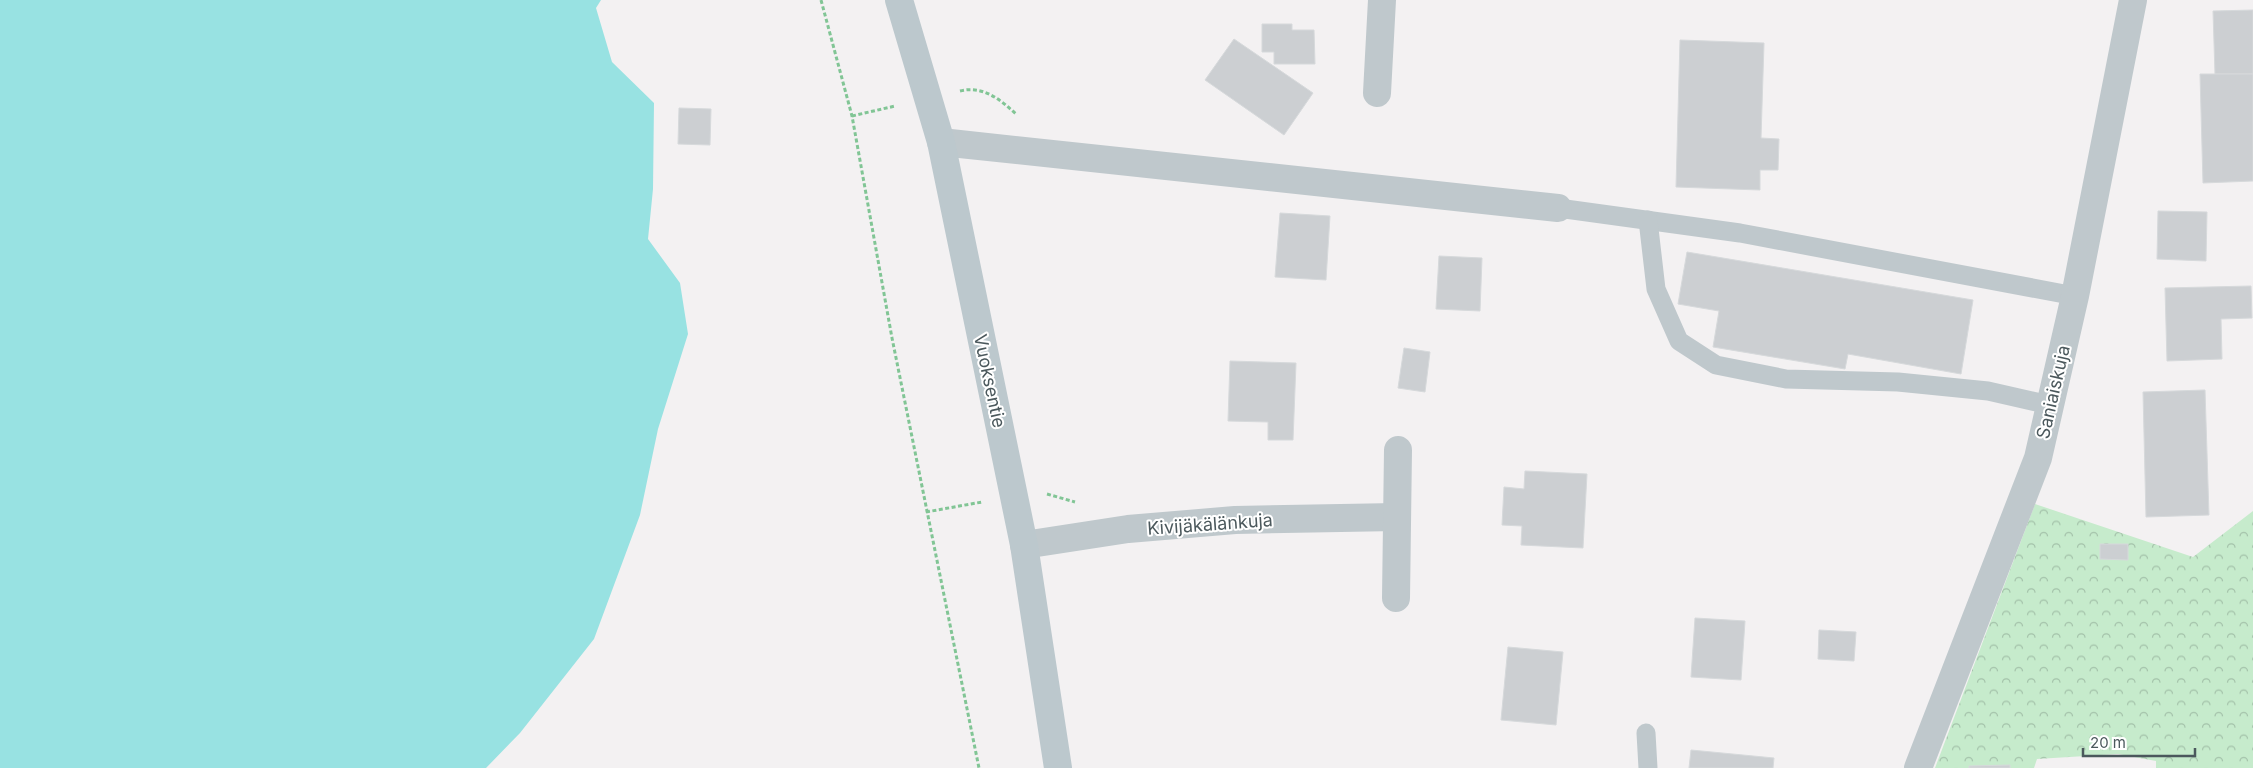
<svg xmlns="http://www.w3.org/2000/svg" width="2253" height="768" viewBox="0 0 2253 768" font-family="Inter,sans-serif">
<defs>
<pattern id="forest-crowns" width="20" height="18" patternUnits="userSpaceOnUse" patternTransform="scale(1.25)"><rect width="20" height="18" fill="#c6ebcc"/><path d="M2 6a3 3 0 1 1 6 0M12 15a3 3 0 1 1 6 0" fill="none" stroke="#a3c1a9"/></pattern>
</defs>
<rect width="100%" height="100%" fill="#f3f1f2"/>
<path fill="url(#forest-crowns)" d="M 2035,504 L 2193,557 L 2253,511 L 2253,768 L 2156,768 L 2156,761 L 2118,754 L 2037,759 L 2034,768 L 1935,768 Z"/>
<path fill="#98e2e2" d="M 0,0 L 601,0 L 596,8 L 612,62 L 654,103 L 653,189 L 648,239 L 680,283 L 688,334 L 658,429 L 640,515 L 594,639 L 520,733 L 486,768 L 0,768 Z"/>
<g fill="#cccfd2" stroke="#d6d9db">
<path d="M 2253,10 L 2253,74 L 2215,74 L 2213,11 Z"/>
<path d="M 1262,24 L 1292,24 L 1292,30 L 1314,30 L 1315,64 L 1274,64 L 1274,52 L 1262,52 Z"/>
<path d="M 1234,39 L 1313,93 L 1284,135 L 1205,80 Z"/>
<path d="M 1680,40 L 1764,43 L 1761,138 L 1779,139 L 1778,170 L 1760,170 L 1760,190 L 1676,187 Z"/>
<path d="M 2200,74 L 2253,74 L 2253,181 L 2203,183 Z"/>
<path d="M 679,108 L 711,109 L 710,145 L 678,144 Z"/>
<path d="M 2158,211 L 2207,212 L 2206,261 L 2157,259 Z"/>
<path d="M 1280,213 L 1330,216 L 1326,280 L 1275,277 Z"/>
<path d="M 1687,252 L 1973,300 L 1961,374 L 1848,354 L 1845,369 L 1713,347 L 1719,311 L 1678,304 Z"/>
<path d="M 1439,256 L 1482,258 L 1480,311 L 1436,309 Z"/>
<path d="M 2251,286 L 2252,318 L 2221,319 L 2222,359 L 2167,361 L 2165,288 Z"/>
<path d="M 1404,348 L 1430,352 L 1425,392 L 1398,388 Z"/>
<path d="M 1230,361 L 1296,363 L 1293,440 L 1268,440 L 1268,422 L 1228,421 Z"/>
<path d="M 2205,390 L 2209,515 L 2146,517 L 2143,392 Z"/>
<path d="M 1525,471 L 1587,474 L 1583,548 L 1521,545 L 1522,526 L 1502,525 L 1504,487 L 1524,489 Z"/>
<path d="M 2100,544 L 2128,544 L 2128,560 L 2100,559 Z"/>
<path d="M 1695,618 L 1745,621 L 1741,680 L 1691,677 Z"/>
<path d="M 1819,630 L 1856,632 L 1854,661 L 1818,659 Z"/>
<path d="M 1508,647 L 1563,652 L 1556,725 L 1501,720 Z"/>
<path d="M 1691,750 L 1774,758 L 1773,768 L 1689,768 Z"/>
<path d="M 2010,765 L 2010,768 L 1969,768 L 1969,766 Z"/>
</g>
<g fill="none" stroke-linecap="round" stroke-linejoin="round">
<g stroke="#81c595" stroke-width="3" stroke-dasharray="4 2.5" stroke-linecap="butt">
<path d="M 821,0 L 852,116 L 892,338 L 979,768"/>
<path d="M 960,91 C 983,85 1001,100 1017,115"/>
<path d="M 852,116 L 895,106"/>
<path d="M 1047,494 L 1075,502"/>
<path d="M 926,512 L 982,502"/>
</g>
<g stroke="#bfc8cc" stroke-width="19">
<path d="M 1558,208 L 1740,233 L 2075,296"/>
<path d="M 1648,220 L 1656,289 L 1679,341 L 1716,365 L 1786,379 L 1898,382 L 1988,391 L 2050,405"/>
<path d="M 1646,733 L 1648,768"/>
</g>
<g stroke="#bfc8cc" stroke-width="28">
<path d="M 1377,93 L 1382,0"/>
<path d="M 941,142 L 1558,208"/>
<path d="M 1024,545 L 1128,529 L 1235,520 L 1397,517"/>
<path d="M 1396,598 L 1398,450"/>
<path d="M 1918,768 L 2038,458 L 2075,296 L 2133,0"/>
</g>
<path stroke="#bcc8cd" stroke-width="28" d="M 899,0 L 941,142 L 1024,545 L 1058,768"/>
</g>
<g text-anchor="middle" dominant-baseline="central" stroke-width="4" stroke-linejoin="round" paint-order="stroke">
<g font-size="18" fill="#4b585c" stroke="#fff">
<text transform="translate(990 381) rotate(78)">Vuoksentie</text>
<text transform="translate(2053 392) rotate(-77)">Saniaiskuja</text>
<text transform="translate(1210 524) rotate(-4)">Kivijäkälänkuja</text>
</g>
</g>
<path d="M2083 748v8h112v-8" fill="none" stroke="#4b585c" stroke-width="2.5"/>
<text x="2090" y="748" font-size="15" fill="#4b585c" stroke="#ffffff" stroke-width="4" paint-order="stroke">20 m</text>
</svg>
